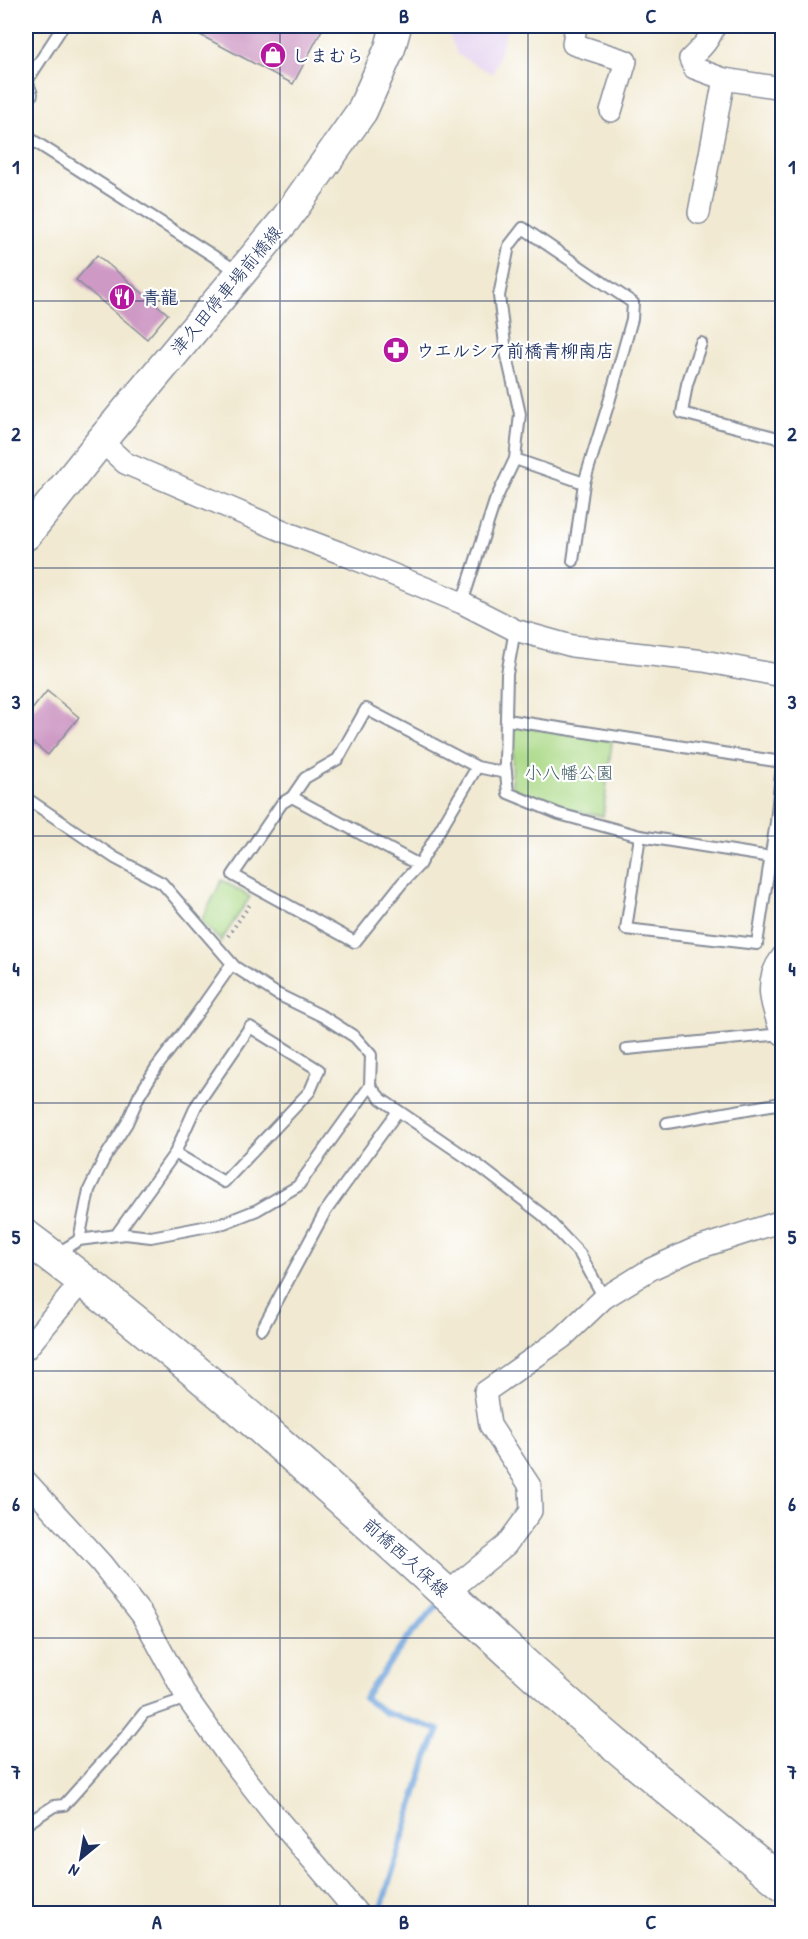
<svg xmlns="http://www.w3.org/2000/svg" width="808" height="1939" viewBox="0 0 808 1939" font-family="'Patrick Hand','Klee One',sans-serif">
<rect width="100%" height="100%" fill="#fff"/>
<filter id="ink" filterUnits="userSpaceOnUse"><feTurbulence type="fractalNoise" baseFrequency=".0167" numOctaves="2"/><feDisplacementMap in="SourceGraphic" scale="12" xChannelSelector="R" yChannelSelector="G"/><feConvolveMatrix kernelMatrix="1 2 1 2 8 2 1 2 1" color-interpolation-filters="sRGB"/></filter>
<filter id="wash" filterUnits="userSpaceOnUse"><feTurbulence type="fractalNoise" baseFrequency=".008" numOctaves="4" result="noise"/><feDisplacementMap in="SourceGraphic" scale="24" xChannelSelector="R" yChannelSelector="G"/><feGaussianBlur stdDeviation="1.35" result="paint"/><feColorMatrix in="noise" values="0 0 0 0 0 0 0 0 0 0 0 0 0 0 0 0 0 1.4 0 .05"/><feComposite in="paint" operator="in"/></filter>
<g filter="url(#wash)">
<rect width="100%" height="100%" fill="#f1e9d1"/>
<path fill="#e5d3f0" d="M 445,26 L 508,26 L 493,74 L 458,55 Z"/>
<g fill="#aad986" stroke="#628472" stroke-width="1.5">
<path d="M 513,725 L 612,741 L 603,816 L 560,808 L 512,788 Z"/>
<path d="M 222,880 L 250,897 L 221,941 L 201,921 Z"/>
</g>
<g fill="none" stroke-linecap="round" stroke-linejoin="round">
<path stroke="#71a5dd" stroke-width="6" d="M 381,1909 L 427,1757 L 439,1730 L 386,1713 L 364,1698 L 407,1639 L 440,1602"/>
</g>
<g id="blocks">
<g fill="#ce99c5">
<path d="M 183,26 L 324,26 L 293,84 Z"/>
<path d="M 97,255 L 168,314 L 147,339 L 76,280 Z"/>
<path d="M 47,691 L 79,717 L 48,755 L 26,737 L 26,717 Z"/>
</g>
</g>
</g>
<g filter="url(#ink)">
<use href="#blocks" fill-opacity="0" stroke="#868c98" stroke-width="1.5"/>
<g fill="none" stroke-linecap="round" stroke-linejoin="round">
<defs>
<g id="lane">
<path d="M 26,108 L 32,94 L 27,81 L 63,26"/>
<path d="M 26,136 L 240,273"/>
<path d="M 701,343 L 687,384 L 682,413 L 782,439"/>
<path d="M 515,459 L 584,483"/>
<path d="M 462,603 L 495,501 L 515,459 L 520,414 L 506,352 L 499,296 L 509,246 L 523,228 L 633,303 L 632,319 L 609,402 L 584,483 L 573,561"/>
<path d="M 515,630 L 507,674 L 505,763 L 508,793 L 559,814 L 640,836 L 771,857"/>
<path d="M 507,720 L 782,762"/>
<path d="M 477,767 L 366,709 L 338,759 L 305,778 L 292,797 L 282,803 L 233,875 L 355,942 L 402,883 L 419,865 L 477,767 L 506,773"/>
<path d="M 292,797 L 419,865"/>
<path d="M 26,798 L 115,858 L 162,883 L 235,967 L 277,994 L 324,1017 L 355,1037 L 371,1055 L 370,1086 L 381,1099 L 479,1166 L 544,1216 L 580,1254 L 604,1298"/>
<path d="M 640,836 L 626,929 L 757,944 L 776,822 L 782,764"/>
<path d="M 627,1049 L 782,1034"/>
<path d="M 667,1123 L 782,1103"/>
<path d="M 116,1235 L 175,1153 L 196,1106 L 250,1027 L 319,1070 L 310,1091 L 224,1182 L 175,1153"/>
<path d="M 79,1240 L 89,1190 L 104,1159 L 127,1123 L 139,1096 L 156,1068 L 194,1018 L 232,964"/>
<path d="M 55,1255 L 79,1240 L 125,1234 L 151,1237 L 224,1223 L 257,1210 L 298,1186 L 370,1086"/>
<path d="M 262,1329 L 325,1212 L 398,1111"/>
<path d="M 26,1824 L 54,1806 L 64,1805 L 125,1737 L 144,1713 L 187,1698"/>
</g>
<g id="street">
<path d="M 576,26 L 573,44 L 626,61 L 611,111"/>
<path d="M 714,26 C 711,39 700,49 690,59 L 694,68 L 724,79 L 782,88"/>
<path d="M 699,213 L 724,79"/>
<path d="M 101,441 L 125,463 L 288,533 L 338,552 L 462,603 L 515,630 L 572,646 L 704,661 L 782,676"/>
<path d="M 782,957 C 762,983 772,1006 782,1034"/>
<path d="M 26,1349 L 83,1280"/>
<path d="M 26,1481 L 101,1563 L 142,1615 L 187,1698 L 226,1753 L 275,1816 L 358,1914"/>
<path d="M 447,1593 L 506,1545 L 531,1511 L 530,1486 L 490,1425 L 485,1392 L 562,1338 L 604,1298 L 651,1269 L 692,1250 L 782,1221"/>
</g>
<path id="secondary" d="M 26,535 L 101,441 L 285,220 L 362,111 L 390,48 L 396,26"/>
<path id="primary" d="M 26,1237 C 200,1366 359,1514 519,1660 C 604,1738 694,1810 782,1883"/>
</defs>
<use href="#lane" stroke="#868c98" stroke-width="14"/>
<use href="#street" stroke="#868c98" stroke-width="24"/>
<use href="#secondary" stroke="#868c98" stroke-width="33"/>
<use href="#primary" stroke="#868c98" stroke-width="36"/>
<path stroke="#868c98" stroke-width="4" stroke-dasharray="1.5 4.5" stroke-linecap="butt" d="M 228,936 L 251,903"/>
<use href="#lane" stroke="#fff" stroke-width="10"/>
<use href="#street" stroke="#fff" stroke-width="21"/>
<use href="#secondary" stroke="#fff" stroke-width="30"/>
<use href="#primary" stroke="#fff" stroke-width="33"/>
</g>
</g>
<path fill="none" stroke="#1b2f5e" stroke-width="1.5" stroke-opacity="0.55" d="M 280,26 L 280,1914M 528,26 L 528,1914M 26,301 L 782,301M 26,568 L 782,568M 26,836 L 782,836M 26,1103 L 782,1103M 26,1371 L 782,1371M 26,1638 L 782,1638"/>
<defs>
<symbol id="shop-disc" viewBox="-11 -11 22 22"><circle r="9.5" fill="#b5179e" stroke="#fff"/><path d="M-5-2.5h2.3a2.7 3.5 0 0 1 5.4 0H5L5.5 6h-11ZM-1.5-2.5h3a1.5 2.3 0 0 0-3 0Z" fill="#fff"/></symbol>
<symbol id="restaurant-disc" viewBox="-11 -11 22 22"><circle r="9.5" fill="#b5179e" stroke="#fff"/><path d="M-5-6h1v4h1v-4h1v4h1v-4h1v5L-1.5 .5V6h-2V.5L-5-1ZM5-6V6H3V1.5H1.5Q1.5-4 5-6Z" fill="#fff"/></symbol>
<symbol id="pharmacy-disc" viewBox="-11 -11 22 22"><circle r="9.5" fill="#b5179e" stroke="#fff"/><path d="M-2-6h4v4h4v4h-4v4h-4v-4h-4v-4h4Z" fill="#fff"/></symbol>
</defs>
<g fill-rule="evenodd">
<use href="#shop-disc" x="258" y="40" width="30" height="30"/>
<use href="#restaurant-disc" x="107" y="282" width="30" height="30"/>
<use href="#pharmacy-disc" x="381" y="335" width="30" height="30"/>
</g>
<g text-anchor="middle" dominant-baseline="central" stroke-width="4.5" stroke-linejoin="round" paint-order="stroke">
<g font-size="18" font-weight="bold" fill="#1b2f5e" stroke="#fff" text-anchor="start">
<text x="292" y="55">しまむら</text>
<text x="142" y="297">青龍</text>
<text x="416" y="350">ウエルシア前橋青柳南店</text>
</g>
<g font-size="18" fill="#1b2f5e" stroke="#fff">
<text transform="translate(226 290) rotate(-50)">津久田停車場前橋線</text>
<text transform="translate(406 1557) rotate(42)">前橋西久保線</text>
</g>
<g font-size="18" fill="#46626a" stroke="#fff">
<text x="569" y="772">小八幡公園</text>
</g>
</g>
<rect width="808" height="1939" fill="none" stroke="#fff" stroke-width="66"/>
<g transform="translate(81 1858) rotate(210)" stroke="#ffffff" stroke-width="4.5" paint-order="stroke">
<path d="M0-4.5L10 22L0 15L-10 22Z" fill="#1b2f5e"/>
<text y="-9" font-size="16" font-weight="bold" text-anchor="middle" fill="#1b2f5e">N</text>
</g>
<rect x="33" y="33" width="742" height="1873" fill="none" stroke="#1b2f5e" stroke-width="2"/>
<g font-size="20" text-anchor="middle" font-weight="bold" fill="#1b2f5e">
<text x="157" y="23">A</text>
<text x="404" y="23">B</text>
<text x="651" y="23">C</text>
<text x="16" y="174">1</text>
<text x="792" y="174">1</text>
<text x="16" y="441">2</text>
<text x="792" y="441">2</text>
<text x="16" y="709">3</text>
<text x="792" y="709">3</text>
<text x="16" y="976">4</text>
<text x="792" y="976">4</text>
<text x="16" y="1244">5</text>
<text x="792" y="1244">5</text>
<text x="16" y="1511">6</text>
<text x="792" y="1511">6</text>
<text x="16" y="1779">7</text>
<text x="792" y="1779">7</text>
<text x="157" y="1929">A</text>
<text x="404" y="1929">B</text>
<text x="651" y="1929">C</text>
</g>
</svg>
